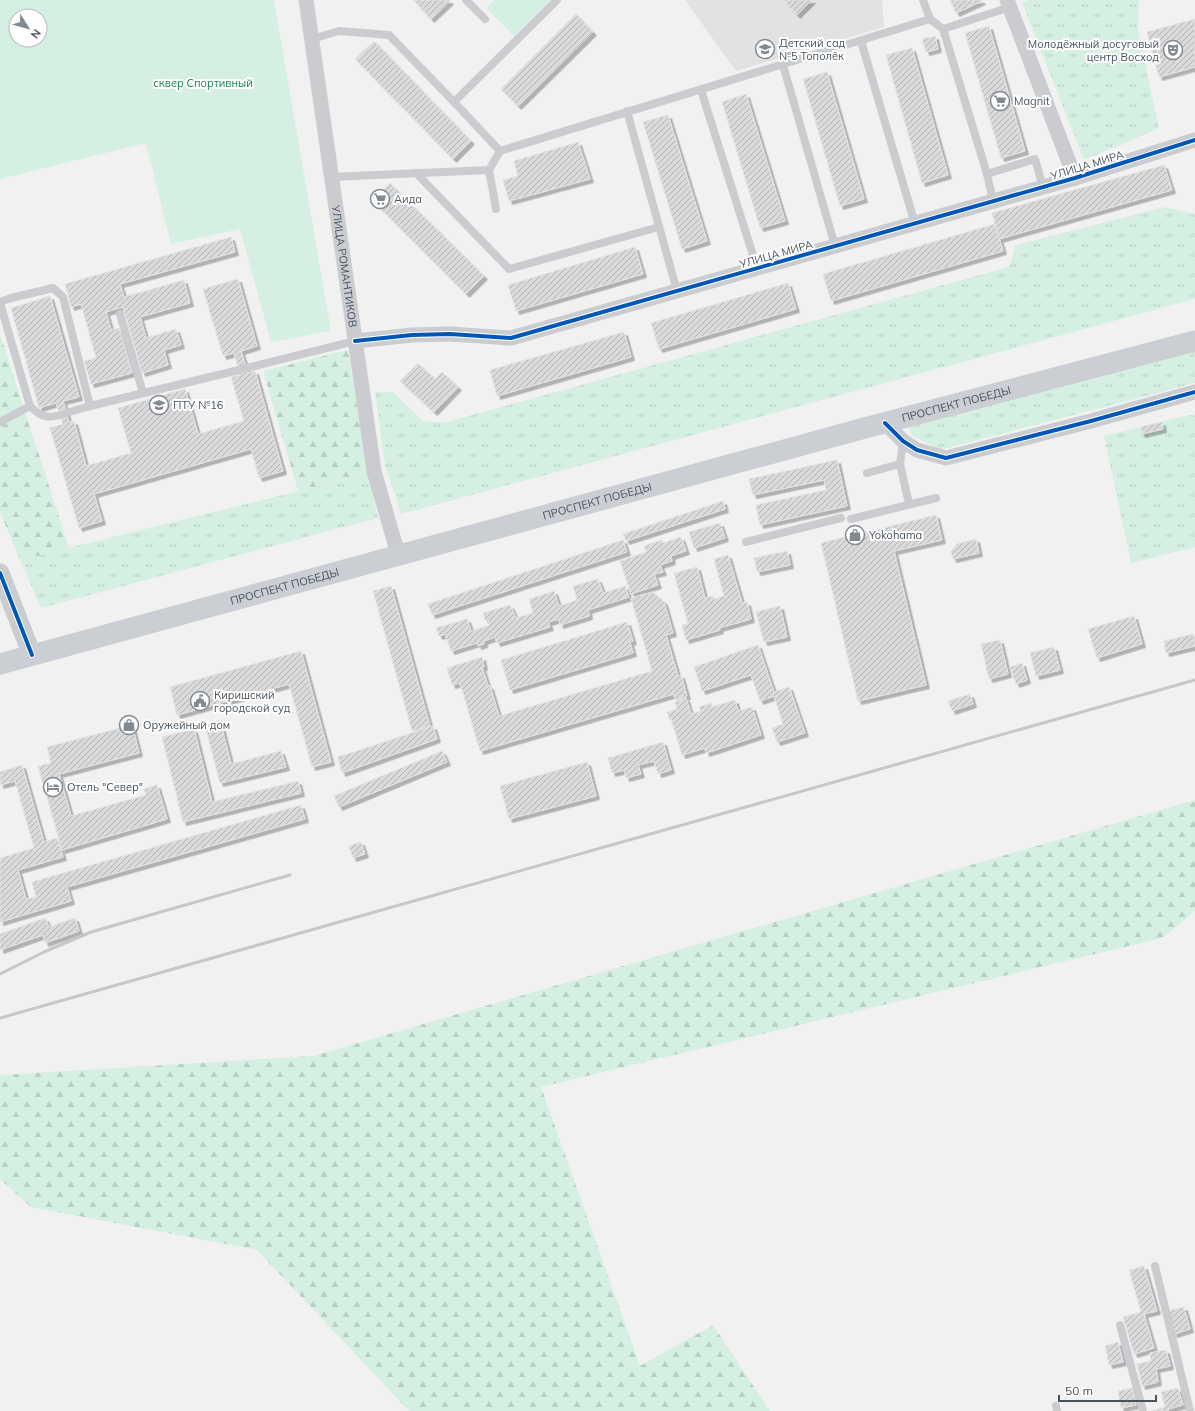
<svg xmlns="http://www.w3.org/2000/svg" width="1195" height="1411" viewBox="0 0 1195 1411" font-family="Mulish,sans-serif">
<defs>
<pattern id="grass-tufts" width="24" height="20" patternUnits="userSpaceOnUse"><rect width="24" height="20" fill="#d5f0e2"/><path d="M3 7l-1-3M5 7V3M7 7l1-3M15 17l-1-3M17 17v-4M19 17l1-3" fill="none" stroke="#b8d0c4"/></pattern>
<pattern id="forest-firs" width="22" height="20" patternUnits="userSpaceOnUse"><rect width="22" height="20" fill="#d5f0e2"/><path d="M5 1l3.5 6h-7zM16 11l3.5 6h-7z" fill="#b8d0c4"/></pattern>
<pattern id="building-hatch" width="6" height="6" patternUnits="userSpaceOnUse"><rect width="6" height="6" fill="#dadadb"/><path d="M-1 1l2-2M0 6l6-6M5 7l2-2" fill="none" stroke="#b3b3b5"/></pattern>
<filter id="shadow"><feDropShadow dx="3.5" dy="3.5" stdDeviation="0" flood-color="#0004"/></filter>
</defs>
<rect width="100%" height="100%" fill="#f1f1f1"/>
<path fill="#e3e2e3" d="M 685,0 L 882,0 L 884,27 L 736,71 Z"/>
<g fill="url(#grass-tufts)">
<path d="M 1029,0 L 1139,0 L 1138,31 L 1159,128 L 1084,160 L 1022,3 Z"/>
<path d="M 1164,207 L 1195,214 L 1195,299 L 401,514 L 385,465 L 375,392 L 393,392 L 423,421 L 447,422 L 1009,267 L 1016,245 Z"/>
<path d="M 1195,345 L 1195,383 L 940,450 L 911,435 L 909,423 Z"/>
<path d="M 1188,415 L 1195,415 L 1195,547 L 1131,563 L 1104,436 Z"/>
<path d="M 368,474 L 378,518 L 41,608 L 20,560 Z"/>
</g>
<g fill="url(#forest-firs)">
<path d="M 0,334 L 69,548 L 20,560 L 0,512 Z"/>
<path d="M 348,350 L 368,474 L 298,491 L 263,371 Z"/>
<path d="M 1195,800 L 1195,911 L 1162,938 L 541,1087 L 640,1366 L 713,1325 L 770,1411 L 409,1411 L 257,1250 L 31,1207 L 0,1179 L 0,1075 L 313,1056 Z"/>
</g>
<g fill="#d5f0e2" fill-rule="evenodd">
<path d="M 0,0 L 274,0 L 331,331 L 271,342 L 240,229 L 171,244 L 146,143 L 0,179 ZM 16,16 L 40,16 L 40,40 L 16,40 Z"/>
<path d="M 494,0 L 551,0 L 514,36 L 486,8 Z"/>
</g>
<g fill="url(#building-hatch)" stroke="#e2e3e4" filter="url(#shadow)">
<path d="M 413,0 L 449,0 L 450,1 L 431,19 Z"/>
<path d="M 783,0 L 812,0 L 797,15 Z"/>
<path d="M 950,0 L 981,0 L 982,1 L 956,13 Z"/>
<path d="M 576,14 L 593,32 L 518,106 L 501,89 Z"/>
<path d="M 1195,19 L 1195,67 L 1159,77 L 1147,32 Z"/>
<path d="M 989,26 L 1025,151 L 1001,158 L 965,33 Z"/>
<path d="M 935,36 L 938,49 L 926,52 L 922,39 Z"/>
<path d="M 374,41 L 471,141 L 453,159 L 355,59 Z"/>
<path d="M 912,48 L 948,175 L 922,183 L 886,55 Z"/>
<path d="M 827,72 L 864,199 L 840,206 L 803,79 Z"/>
<path d="M 746,94 L 785,221 L 760,228 L 722,102 Z"/>
<path d="M 668,115 L 707,241 L 682,249 L 643,122 Z"/>
<path d="M 578,142 L 590,179 L 509,201 L 503,180 L 518,176 L 514,161 Z"/>
<path d="M 1164,165 L 1172,190 L 999,239 L 992,213 Z"/>
<path d="M 390,183 L 484,276 L 466,294 L 373,201 Z"/>
<path d="M 995,224 L 1003,251 L 831,301 L 823,274 Z"/>
<path d="M 231,237 L 235,252 L 120,284 L 124,297 L 184,280 L 190,303 L 140,317 L 146,338 L 176,329 L 181,345 L 164,350 L 168,365 L 142,373 L 123,307 L 106,312 L 111,330 L 119,328 L 132,373 L 91,384 L 84,361 L 96,358 L 81,304 L 71,307 L 65,284 Z"/>
<path d="M 635,247 L 643,274 L 516,311 L 508,285 Z"/>
<path d="M 238,279 L 257,346 L 241,351 L 248,373 L 255,371 L 283,471 L 259,478 L 251,449 L 94,494 L 102,521 L 79,528 L 50,428 L 63,424 L 56,403 L 39,408 L 11,308 L 50,296 L 79,397 L 63,401 L 69,422 L 74,421 L 86,466 L 131,453 L 118,408 L 185,389 L 198,434 L 244,421 L 231,377 L 240,375 L 234,353 L 223,356 L 203,289 Z"/>
<path d="M 788,283 L 796,309 L 659,349 L 651,323 Z"/>
<path d="M 624,332 L 631,357 L 497,396 L 490,370 Z"/>
<path d="M 418,363 L 435,379 L 442,372 L 458,387 L 434,412 L 400,381 Z"/>
<path d="M 1162,422 L 1163,429 L 1142,434 L 1140,427 Z"/>
<path d="M 837,460 L 847,506 L 760,525 L 756,505 L 826,490 L 824,480 L 753,495 L 749,479 Z"/>
<path d="M 723,501 L 725,509 L 626,541 L 623,534 Z"/>
<path d="M 936,515 L 942,540 L 894,551 L 926,685 L 858,701 L 821,543 Z"/>
<path d="M 720,523 L 725,538 L 694,548 L 689,532 Z"/>
<path d="M 681,537 L 686,551 L 671,556 L 672,561 L 660,565 L 663,572 L 654,574 L 658,585 L 631,594 L 620,561 L 646,552 L 644,546 L 662,540 L 663,543 Z"/>
<path d="M 976,539 L 979,553 L 953,559 L 951,551 L 957,544 Z"/>
<path d="M 623,540 L 627,552 L 432,615 L 428,604 Z"/>
<path d="M 787,551 L 790,565 L 757,572 L 754,558 Z"/>
<path d="M 728,555 L 742,603 L 747,602 L 751,619 L 719,628 L 720,630 L 686,640 L 682,625 L 688,624 L 674,573 L 697,567 L 705,598 L 713,596 L 714,599 L 724,596 L 714,559 Z"/>
<path d="M 598,579 L 603,593 L 625,586 L 629,597 L 588,610 L 589,616 L 560,625 L 559,619 L 548,622 L 550,627 L 497,643 L 495,637 L 484,641 L 484,644 L 478,646 L 477,643 L 451,651 L 445,634 L 439,636 L 436,628 L 467,619 L 471,631 L 490,625 L 488,619 L 485,620 L 483,613 L 510,605 L 516,618 L 533,613 L 529,599 L 554,591 L 559,606 L 577,600 L 573,586 Z"/>
<path d="M 391,586 L 430,726 L 412,731 L 373,591 Z"/>
<path d="M 653,592 L 664,602 L 673,633 L 666,635 L 678,676 L 681,675 L 687,696 L 675,700 L 674,694 L 480,751 L 460,683 L 452,685 L 447,668 L 482,657 L 484,667 L 482,667 L 488,686 L 490,686 L 499,716 L 652,671 L 631,598 Z"/>
<path d="M 780,606 L 787,637 L 764,642 L 756,612 Z"/>
<path d="M 1134,616 L 1142,644 L 1097,658 L 1088,629 Z"/>
<path d="M 627,622 L 633,641 L 630,642 L 633,653 L 510,690 L 501,660 Z"/>
<path d="M 1193,634 L 1195,646 L 1166,653 L 1164,641 Z"/>
<path d="M 1000,640 L 1008,674 L 989,679 L 981,644 Z"/>
<path d="M 758,645 L 774,692 L 789,687 L 805,733 L 777,742 L 772,728 L 783,724 L 774,696 L 760,701 L 751,675 L 702,691 L 694,667 Z"/>
<path d="M 1054,647 L 1060,670 L 1036,676 L 1030,653 Z"/>
<path d="M 301,651 L 331,762 L 312,767 L 289,684 L 177,715 L 170,687 Z"/>
<path d="M 1022,663 L 1027,680 L 1016,684 L 1010,667 Z"/>
<path d="M 970,694 L 973,704 L 952,711 L 948,701 Z"/>
<path d="M 686,698 L 691,714 L 701,711 L 699,707 L 711,703 L 712,707 L 735,700 L 738,711 L 752,707 L 761,735 L 706,753 L 705,748 L 682,755 L 671,719 L 670,720 L 667,712 L 677,709 L 675,702 Z"/>
<path d="M 220,721 L 231,764 L 281,751 L 286,767 L 220,783 L 205,725 Z"/>
<path d="M 132,725 L 139,753 L 59,774 L 71,816 L 146,795 L 144,789 L 157,785 L 167,819 L 62,850 L 38,766 L 51,763 L 47,747 Z"/>
<path d="M 433,726 L 437,739 L 342,773 L 338,757 Z"/>
<path d="M 194,729 L 212,802 L 298,781 L 301,793 L 183,822 L 162,737 Z"/>
<path d="M 663,742 L 671,770 L 658,774 L 654,761 L 638,765 L 641,774 L 626,778 L 624,770 L 612,773 L 608,758 Z"/>
<path d="M 442,751 L 447,762 L 339,807 L 334,796 Z"/>
<path d="M 587,762 L 596,796 L 509,819 L 500,786 Z"/>
<path d="M 22,765 L 44,842 L 57,838 L 63,857 L 18,870 L 26,899 L 36,897 L 32,882 L 301,805 L 305,819 L 67,887 L 71,901 L 0,922 L 0,858 L 34,848 L 15,781 L 0,785 L 0,772 Z"/>
<path d="M 361,842 L 365,854 L 353,858 L 349,846 Z"/>
<path d="M 45,918 L 49,927 L 75,918 L 79,931 L 45,943 L 43,935 L 0,950 L 0,934 Z"/>
<path d="M 1144,1266 L 1157,1311 L 1144,1314 L 1154,1348 L 1134,1354 L 1123,1317 L 1141,1312 L 1129,1270 Z"/>
<path d="M 1184,1307 L 1190,1329 L 1174,1334 L 1168,1311 Z"/>
<path d="M 1118,1342 L 1123,1362 L 1109,1365 L 1105,1346 Z"/>
<path d="M 1166,1350 L 1170,1366 L 1156,1369 L 1158,1382 L 1142,1386 L 1137,1364 L 1151,1361 L 1150,1353 Z"/>
<path d="M 1132,1388 L 1136,1405 L 1121,1408 L 1118,1391 Z"/>
<path d="M 1178,1388 L 1183,1405 L 1168,1409 L 1168,1411 L 1151,1411 L 1165,1407 L 1161,1392 Z"/>
</g>
<g fill="none" stroke-linecap="round" stroke-linejoin="round">
<g stroke="#cacccf" stroke-width="8">
<path d="M 466,0 L 485,19"/>
<path d="M 923,0 L 930,19 L 943,29 L 1010,7"/>
<path d="M 943,29 L 987,174 L 1035,159 L 1043,187"/>
<path d="M 312,39 L 339,31 L 389,35 L 454,102"/>
<path d="M 861,41 L 915,224"/>
<path d="M 783,65 L 835,246"/>
<path d="M 701,90 L 757,268"/>
<path d="M 627,111 L 677,291"/>
<path d="M 500,151 L 930,19"/>
<path d="M 489,170 L 496,209"/>
<path d="M 416,173 L 509,269 L 659,227"/>
<path d="M 987,174 L 993,201"/>
<path d="M 331,177 L 489,170 L 500,151 L 454,102 L 557,0"/>
<path d="M 0,302 L 11,298 L 53,288 L 63,297 L 90,406 L 239,370"/>
<path d="M 0,303 L 30,406 C 40,416 46,419 60,415"/>
<path d="M 120,314 L 143,393"/>
<path d="M 246,368 L 355,341"/>
<path d="M 66,413 L 90,406"/>
<path d="M 0,422 L 30,406"/>
<path d="M 903,441 L 900,464 L 909,504"/>
<path d="M 867,473 L 900,464"/>
<path d="M 851,519 L 936,498"/>
<path d="M 746,542 L 841,518"/>
<path d="M 1155,1266 L 1190,1411"/>
<path d="M 1120,1325 L 1143,1411"/>
<path d="M 1056,1406 L 1057,1411"/>
</g>
<g stroke="#cacccf" stroke-width="15">
<path id="s1" d="M 306,0 L 374,471 L 398,554"/>
<path d="M 1007,0 L 1075,178"/>
<path d="M 355,341 L 412,335 L 450,334 L 511,338 L 1075,178 L 1195,140"/>
<path d="M 885,423 L 903,441 L 917,450 L 946,458 L 1091,421 L 1195,392"/>
</g>
<path stroke="#cacccf" stroke-width="19" d="M 0,573 L 32,655"/>
<path stroke="#cbced2" stroke-width="21" id="s2" d="M 0,664 L 861,429 L 1195,341"/>
<g stroke="#c6c7c9" stroke-width="3">
<path d="M 0,974 L 44,952 L 91,932 L 290,875"/>
<path d="M 0,1018 L 1195,680"/>
</g>
<defs>
<g id="cycleway">
<path d="M 355,341 L 412,335 L 450,334 L 511,338 L 1075,178 L 1195,140"/>
<path d="M 885,423 L 903,441 L 917,450 L 946,458 L 1091,421 L 1195,392"/>
<path d="M 0,573 L 32,655"/>
</g>
</defs>
<use href="#cycleway" stroke="#fff" stroke-width="6"/>
<use href="#cycleway" stroke="#0057b8" stroke-width="4"/>
</g>
<defs>
<symbol id="school-ring" viewBox="-11 -11 22 22"><circle r="9.5" fill="#fff" stroke="#828a91" stroke-width="1.5"/><path d="M0-5L7-2L0 1L-7-2ZM-4 1L0 2.5L4 1V4Q0 6-4 4Z" fill="#828a91"/></symbol>
<symbol id="theatre-ring" viewBox="-11 -11 22 22"><circle r="9.5" fill="#fff" stroke="#828a91" stroke-width="1.5"/><path d="M-5-5.5Q0-4 5-5.5V0Q5 5 0 6Q-5 5-5 0ZM-3.3-2.5H-1v1.5H-3.3ZM1-2.5H3.3v1.5H1ZM-2.8 1Q0 5.5 2.8 1Z" fill="#828a91"/></symbol>
<symbol id="supermarket-ring" viewBox="-11 -11 22 22"><circle r="9.5" fill="#fff" stroke="#828a91" stroke-width="1.5"/><path d="M-6-5.5h2.5l.6 2H6L4.5 2H-2.5L-4.4-4H-6ZM-1.5 3.2a1.3 1.3 0 1 0 .1 0ZM3 3.2a1.3 1.3 0 1 0 .1 0Z" fill="#828a91"/></symbol>
<symbol id="university-ring" viewBox="-11 -11 22 22"><circle r="9.5" fill="#fff" stroke="#828a91" stroke-width="1.5"/><path d="M0-5L7-2L0 1L-7-2ZM-4 1L0 2.5L4 1V4Q0 6-4 4Z" fill="#828a91"/></symbol>
<symbol id="shop-ring" viewBox="-11 -11 22 22"><circle r="9.5" fill="#fff" stroke="#828a91" stroke-width="1.5"/><path d="M-5-2.5h2.3a2.7 3.5 0 0 1 5.4 0H5L5.5 6h-11ZM-1.5-2.5h3a1.5 2.3 0 0 0-3 0Z" fill="#828a91"/></symbol>
<symbol id="civic-ring" viewBox="-11 -11 22 22"><circle r="9.5" fill="#fff" stroke="#828a91" stroke-width="1.5"/><path d="M-.6-6.5H3V-4.5H.6V-3L4-1V1h2V6H-6V1h2V-1L-.6-3ZM-1.2 2.5V6h2.4V2.5Z" fill="#828a91"/></symbol>
<symbol id="hotel-ring" viewBox="-11 -11 22 22"><circle r="9.5" fill="#fff" stroke="#828a91" stroke-width="1.5"/><path d="M-6-4.5h1.5V1H6V5H4.5V3h-9V5H-6ZM-4 0a1.8 1.8 0 1 1 3.6 0ZM.5 0V-2.5h3Q6-2.5 6 0Z" fill="#828a91"/></symbol>
</defs>
<g fill-rule="evenodd">
<use href="#school-ring" x="754" y="38" width="22" height="22"/>
<use href="#theatre-ring" x="1162" y="39" width="22" height="22"/>
<use href="#supermarket-ring" x="989" y="90" width="22" height="22"/>
<use href="#supermarket-ring" x="369" y="188" width="22" height="22"/>
<use href="#university-ring" x="148" y="394" width="22" height="22"/>
<use href="#shop-ring" x="844" y="524" width="22" height="22"/>
<use href="#civic-ring" x="189" y="690" width="22" height="22"/>
<use href="#shop-ring" x="118" y="714" width="22" height="22"/>
<use href="#hotel-ring" x="42" y="776" width="22" height="22"/>
</g>
<g text-anchor="middle" dominant-baseline="central" stroke-width="4" stroke-linejoin="round" paint-order="stroke">
<g font-size="11" fill="#47525d" stroke="#fff" text-anchor="start">
<text x="779" y="43">Детский сад<tspan x="779" dy="13">№5 Тополёк</tspan></text>
<text x="1159" y="44" text-anchor="end">Молодёжный досуговый<tspan x="1159" dy="13">центр Восход</tspan></text>
<text x="1014" y="101">Magnit</text>
<text x="394" y="199">Аида</text>
<text x="173" y="405">ПТУ №16</text>
<text x="869" y="535">Yokohama</text>
<text x="214" y="695">Киришский<tspan x="214" dy="13">городской суд</tspan></text>
<text x="143" y="725">Оружейный дом</text>
<text x="67" y="787">Отель "Север"</text>
</g>
<g font-size="11" fill="#178052" stroke="#fff">
<text x="203" y="83">сквер Спортивный</text>
</g>
<g font-size="11" fill="#47525d" stroke="#fff">
<text transform="translate(1087 165) rotate(-17)">УЛИЦА МИРА</text>
<text transform="translate(776 254) rotate(-16)">УЛИЦА МИРА</text>
<text stroke="none"><textPath href="#s1" startOffset="269">УЛИЦА РОМАНТИКОВ</textPath></text>
<text stroke="none"><textPath href="#s2" startOffset="991">ПРОСПЕКТ ПОБЕДЫ</textPath></text>
<text stroke="none"><textPath href="#s2" startOffset="619">ПРОСПЕКТ ПОБЕДЫ</textPath></text>
<text stroke="none"><textPath href="#s2" startOffset="295">ПРОСПЕКТ ПОБЕДЫ</textPath></text>
</g>
</g>
<g transform="translate(28 28) rotate(127)"><circle r="19" fill="#ffffff" stroke="#b5babe"/>
<path d="M0-3L7 15L0 10L-7 15Z" fill="#828a91"/>
<text y="-6" font-size="11" font-weight="bold" text-anchor="middle" fill="#47525d">N</text>
</g>
<path d="M1059 1395v6h97v-6" fill="none" stroke="#47525d" stroke-width="2"/>
<text x="1065" y="1395" font-size="12" fill="#47525d" stroke="#ffffff" stroke-width="3" paint-order="stroke">50 m</text>
</svg>
